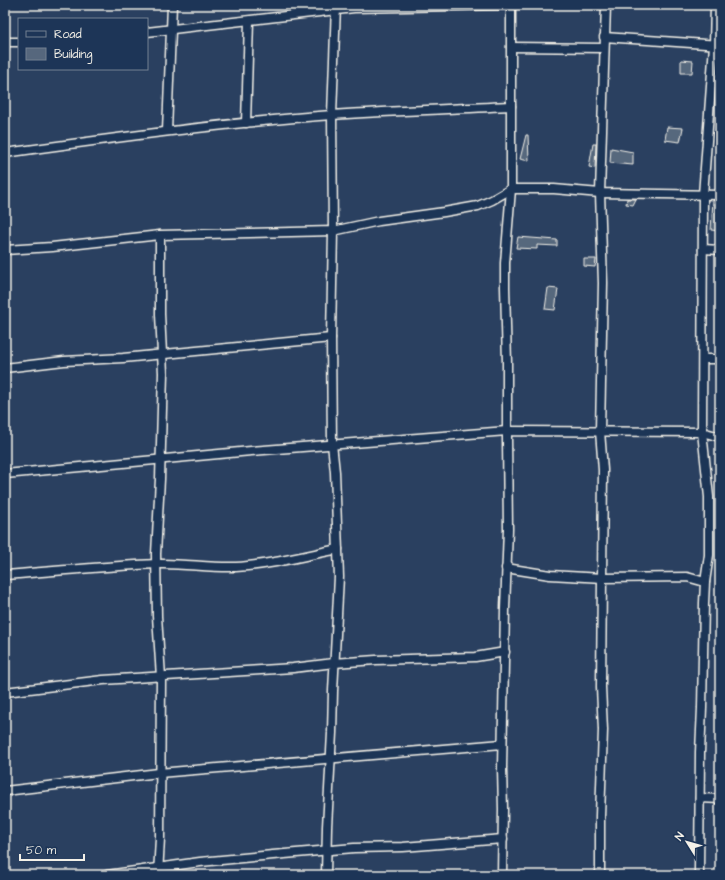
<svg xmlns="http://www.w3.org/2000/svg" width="725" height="880" viewBox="0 0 725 880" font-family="'Architects Daughter',sans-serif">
<rect width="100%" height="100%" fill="#2a4060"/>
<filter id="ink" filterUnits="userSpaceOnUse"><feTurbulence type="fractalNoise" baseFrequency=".025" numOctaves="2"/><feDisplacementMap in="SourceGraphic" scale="8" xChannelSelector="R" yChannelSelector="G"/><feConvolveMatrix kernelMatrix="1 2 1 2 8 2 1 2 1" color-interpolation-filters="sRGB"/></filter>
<g filter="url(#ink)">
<g fill="#56677d" stroke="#f4f1e8">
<path d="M 681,60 L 693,61 L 692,73 L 681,73 Z"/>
<path d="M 667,127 L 683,128 L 680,142 L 665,140 Z"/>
<path d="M 526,135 L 528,135 L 529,161 L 520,159 Z"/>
<path d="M 593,144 L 596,144 L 595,168 L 589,167 Z"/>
<path d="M 611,148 L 633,152 L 633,165 L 610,163 Z"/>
<path d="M 627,199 L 636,199 L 633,205 L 626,204 Z"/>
<path d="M 713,200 L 720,200 L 720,231 L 711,230 Z"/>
<path d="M 518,237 L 557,240 L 557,246 L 537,245 L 537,249 L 516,248 Z"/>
<path d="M 584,259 L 596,259 L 595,267 L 584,266 Z"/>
<path d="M 548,288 L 558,289 L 555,310 L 545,309 Z"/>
</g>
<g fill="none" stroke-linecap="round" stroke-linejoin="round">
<defs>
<g id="street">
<path d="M 147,32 L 354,8 L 508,5"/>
<path d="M 604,37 L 720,45"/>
<path d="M 5,42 L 19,42"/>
<path d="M 511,47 L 604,48"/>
<path d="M 246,123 L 249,21"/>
<path d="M 167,131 L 172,5"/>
<path d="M 5,153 C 114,138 223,123 332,115 C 392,111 451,109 511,106"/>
<path d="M 703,249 L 720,250"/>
<path d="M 5,250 L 52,247 L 160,235 L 333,231 L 379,221 L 444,212 L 478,206 L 492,200 L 511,189 L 554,189 L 600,193 L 720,195"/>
<path d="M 703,359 L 720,359"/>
<path d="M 5,368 L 64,361 L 123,358 L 331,338"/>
<path d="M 5,474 L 251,451 L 507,431 L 702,432 L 720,437"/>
<path d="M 506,568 L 550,575 L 603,578 L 687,577 L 705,582"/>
<path d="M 5,575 C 56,571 106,566 157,564 C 183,563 209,568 236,567 C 270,565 304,556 338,549"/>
<path d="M 5,692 L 103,680 L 293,668 L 334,663 L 376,660 L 475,657 L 505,652"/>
<path d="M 5,791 L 159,773 L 502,744"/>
<path d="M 700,798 L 720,799"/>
<path d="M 107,875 L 200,862 L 273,855 L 354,848 L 403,847 L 503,839"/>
<path d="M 158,875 L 160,838 L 161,677 L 157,616 L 156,554 L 160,479 L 163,373 L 160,314 L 160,235"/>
<path d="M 326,875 L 327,827 L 332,733 L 333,691 L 339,577 L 335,472 L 332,444 L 331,338 L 333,231 L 332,115 L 336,5"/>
<path d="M 502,875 L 503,809 L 502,768 L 505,609 L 508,529 L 507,438 L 507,363 L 505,287 L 505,263 L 511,189 L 511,5"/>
<path d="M 600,875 L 600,816 L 603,730 L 601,687 L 603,470 L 600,431 L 603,283 L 600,193 L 606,5"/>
<path d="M 699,875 L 700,752 L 702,708 L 704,603 L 705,582 L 709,555 L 709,497 L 702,432 L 703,195 L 714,45 L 715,5"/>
</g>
</defs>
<use href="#street" stroke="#f4f1e8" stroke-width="11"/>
<use href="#street" stroke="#1d3557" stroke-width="8"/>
</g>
</g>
<rect width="725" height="880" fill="none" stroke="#1d3557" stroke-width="20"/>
<rect x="10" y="10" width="705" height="860" fill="none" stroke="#f4f1e8" stroke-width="1.5" filter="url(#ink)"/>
<rect x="18" y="18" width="130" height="52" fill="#1d3557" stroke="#738091"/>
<rect x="26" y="31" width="20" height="6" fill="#1d3557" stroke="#738091"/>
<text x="54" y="38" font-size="12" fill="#f4f1e8">Road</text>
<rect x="26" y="48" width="20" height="12" fill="#56677d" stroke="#738091"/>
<text x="54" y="58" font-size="12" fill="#f4f1e8">Building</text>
<g transform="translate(687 842) rotate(307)" stroke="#1d3557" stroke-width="3" paint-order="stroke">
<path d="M0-3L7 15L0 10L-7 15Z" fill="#f4f1e8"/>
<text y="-6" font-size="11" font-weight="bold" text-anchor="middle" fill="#f4f1e8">N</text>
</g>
<path d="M20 854v6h64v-6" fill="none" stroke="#f4f1e8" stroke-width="2"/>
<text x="26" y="854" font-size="12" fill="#f4f1e8" stroke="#1d3557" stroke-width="3" paint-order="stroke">50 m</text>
</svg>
